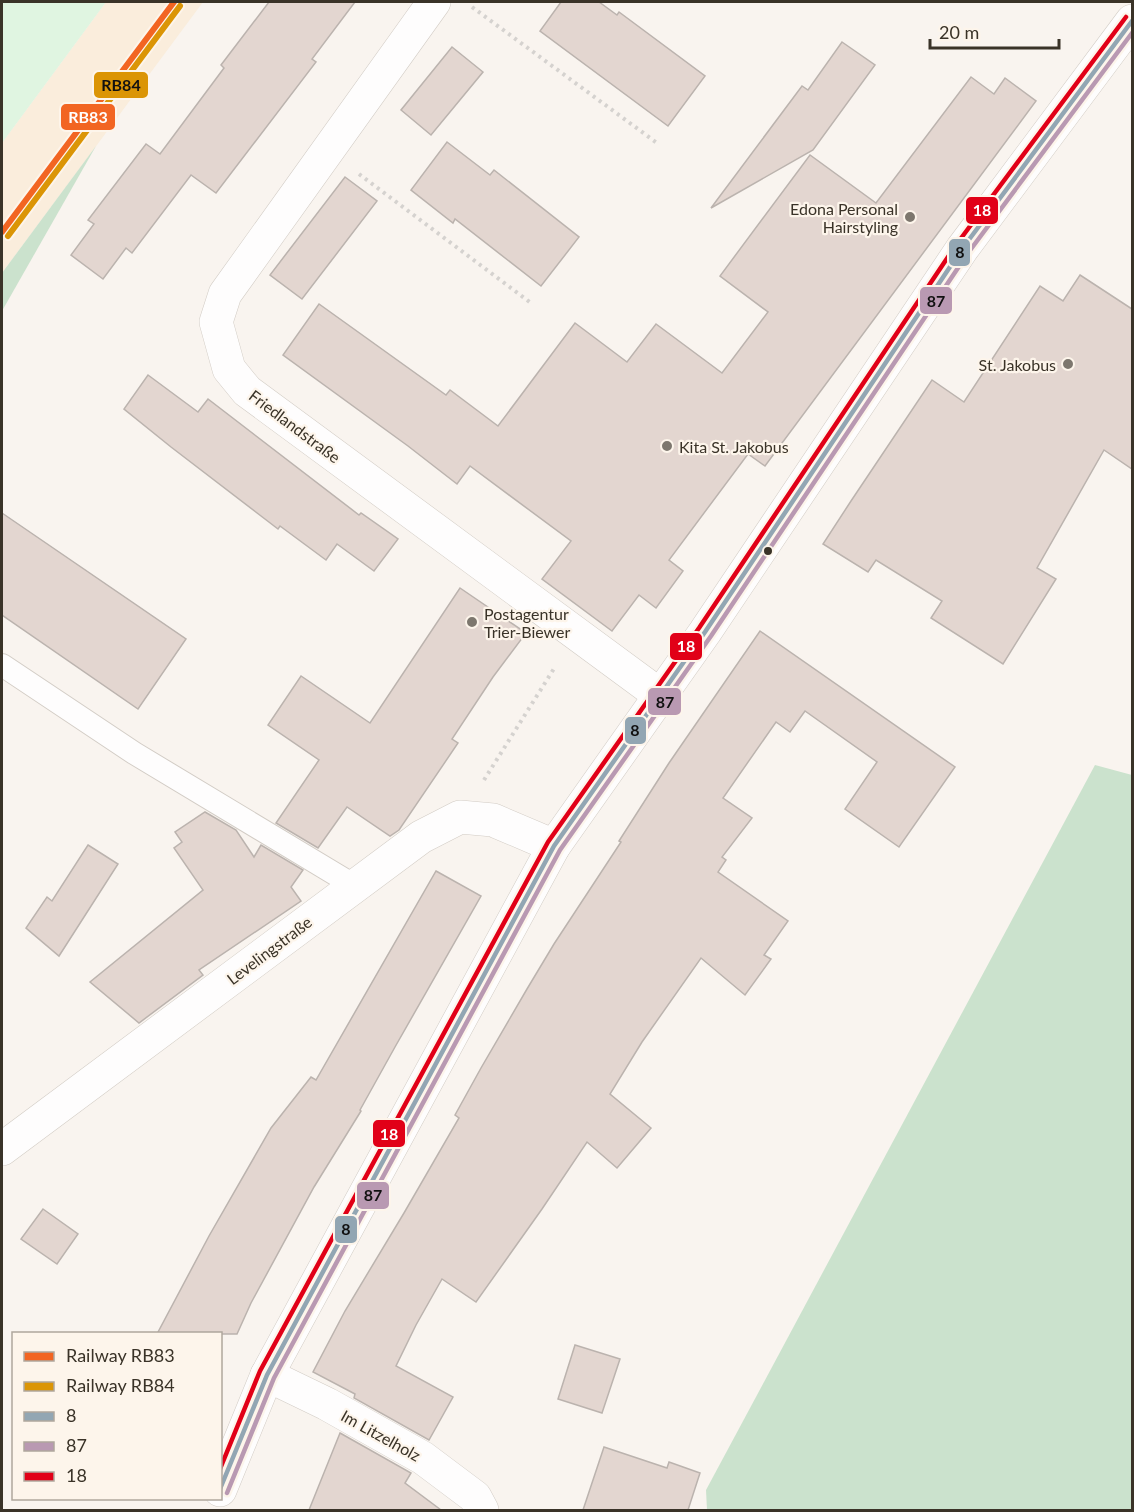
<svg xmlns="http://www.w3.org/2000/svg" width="1134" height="1512" viewBox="0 0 1134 1512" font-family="Lato,sans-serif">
<rect width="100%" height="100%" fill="#f9f4ef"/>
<path fill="#faeddc" d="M 106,2 L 203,2 L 2,273 L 2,143 Z"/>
<path fill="#e0f5e1" d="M 2,2 L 106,2 L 2,143 Z"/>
<g fill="#cbe2cd">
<path d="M 96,146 L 2,311 L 2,273 Z"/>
<path d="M 1095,765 L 1132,775 L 1132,1510 L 707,1510 L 706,1490 Z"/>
</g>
<g fill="#e3d6d0" stroke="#bbb3ae" stroke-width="1.5">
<path d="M 269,2 L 355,2 L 312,59 L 316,62 L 216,193 L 191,175 L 132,253 L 126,248 L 103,279 L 71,255 L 94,224 L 88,220 L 146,144 L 160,154 L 224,68 L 221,65 Z"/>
<path d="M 561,2 L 599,2 L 617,15 L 619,12 L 705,76 L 668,126 L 540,31 Z"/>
<path d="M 842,42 L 875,65 L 813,150 L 711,208 L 802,86 L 808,90 Z"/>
<path d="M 452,47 L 483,72 L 431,135 L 401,110 Z"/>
<path d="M 971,77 L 994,94 L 1005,78 L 1036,101 L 765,466 L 748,454 L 669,560 L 683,571 L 656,608 L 639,595 L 612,631 L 542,579 L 571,541 L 470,466 L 457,484 L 408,446 L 283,355 L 319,304 L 446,395 L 450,390 L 498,426 L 575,323 L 627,362 L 656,324 L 722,373 L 768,312 L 720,276 L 810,155 L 876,203 Z"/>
<path d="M 447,142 L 490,175 L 494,170 L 579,237 L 541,286 L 455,219 L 453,223 L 411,190 Z"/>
<path d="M 345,177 L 377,201 L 302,299 L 270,275 Z"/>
<path d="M 1080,275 L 1132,309 L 1132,469 L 1104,450 L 1037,568 L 1056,579 L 1003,664 L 931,618 L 942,601 L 876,560 L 868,572 L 823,544 L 851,501 L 932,380 L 964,402 L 1040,286 L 1063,301 Z"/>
<path d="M 148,375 L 198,412 L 208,399 L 359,515 L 361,513 L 398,539 L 374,571 L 337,544 L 326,560 L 280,526 L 278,529 L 171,447 L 124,409 Z"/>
<path d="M 2,513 L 186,639 L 138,709 L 2,615 Z"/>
<path d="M 460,588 L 526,633 L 493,677 L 452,739 L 458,743 L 399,830 L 390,836 L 347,807 L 318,848 L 276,823 L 319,760 L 268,725 L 301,676 L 370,723 Z"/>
<path d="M 760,631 L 955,767 L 899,847 L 845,809 L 877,762 L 805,711 L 790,732 L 776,722 L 723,798 L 752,818 L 722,857 L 726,860 L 718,872 L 788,921 L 764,955 L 771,959 L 745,995 L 701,958 L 642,1042 L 610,1094 L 651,1128 L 617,1168 L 587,1142 L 542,1209 L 476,1302 L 442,1279 L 416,1325 L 396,1366 L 453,1397 L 429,1440 L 354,1398 L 355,1394 L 313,1372 L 345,1311 L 404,1213 L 459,1118 L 455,1115 L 481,1068 L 527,989 L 554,944 L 621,842 L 619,841 L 669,763 Z"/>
<path d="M 205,812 L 236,830 L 254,857 L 261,845 L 303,870 L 291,887 L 301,901 L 199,970 L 203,975 L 139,1023 L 90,982 L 203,890 L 174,848 L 182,842 L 175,832 Z"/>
<path d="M 88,845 L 118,864 L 59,956 L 26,928 L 47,897 L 52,901 Z"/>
<path d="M 436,871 L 481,896 L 395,1047 L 360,1110 L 361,1111 L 314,1187 L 251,1303 L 237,1334 L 157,1334 L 209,1236 L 271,1128 L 311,1077 L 316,1080 Z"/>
<path d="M 43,1209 L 78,1234 L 57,1264 L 21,1239 Z"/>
<path d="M 575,1345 L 620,1359 L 602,1413 L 558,1399 Z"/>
<path d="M 340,1433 L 411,1473 L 405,1483 L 441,1510 L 309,1510 Z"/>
<path d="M 604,1447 L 667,1468 L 669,1462 L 700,1473 L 688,1510 L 583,1510 Z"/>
</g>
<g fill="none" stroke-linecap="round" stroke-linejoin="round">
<defs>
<path id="service" d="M 2,665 L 134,753 L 355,886"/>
<g id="minor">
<path d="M 434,2 L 225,294 L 216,322 L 229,369 L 247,391 L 661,696"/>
<path d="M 2,1149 L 421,837 L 460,817 L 493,820 L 554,846"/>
<path d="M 267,1375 L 327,1404 L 423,1458 L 475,1497 L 482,1510"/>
<path d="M 220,1490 L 267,1375 L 554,846 L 705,632 L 962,249 L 1132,21"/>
</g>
</defs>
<use href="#service" stroke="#d2ccc5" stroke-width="24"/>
<use href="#minor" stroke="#d2ccc5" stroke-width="34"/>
<g stroke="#d5d2cf" stroke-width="4" stroke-dasharray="3 4.5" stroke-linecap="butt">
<path d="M 472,7 L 657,143"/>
<path d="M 359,174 L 531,303"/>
<path d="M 484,780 L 555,667"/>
</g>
<use href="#service" stroke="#fefdfd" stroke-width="22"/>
<use href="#minor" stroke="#fefdfd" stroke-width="33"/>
<defs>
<path id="bus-1" d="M 220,1489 L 267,1375 L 554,846 L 705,632 L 962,249 L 1132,21"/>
<path id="bus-2" d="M 227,1493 L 274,1378 L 560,850 L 711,636 L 968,253 L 1132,33"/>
<path id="bus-3" d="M 220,1469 L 260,1371 L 548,842 L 699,628 L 956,245 L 1126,17"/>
</defs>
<use href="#bus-1" stroke="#fdf5eb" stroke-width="9"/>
<use href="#bus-2" stroke="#fdf5eb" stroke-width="9"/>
<use href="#bus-3" stroke="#fdf5eb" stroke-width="9"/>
<use href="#bus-1" stroke="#92a6b3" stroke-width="4.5"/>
<use href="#bus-2" stroke="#b999b2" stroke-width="4.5"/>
<use href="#bus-3" stroke="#e10017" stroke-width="4.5"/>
<defs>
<path id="rail-1" d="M 2,232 L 174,2"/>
<path id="rail-2" d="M 8,236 L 180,6"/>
</defs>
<use href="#rail-1" stroke="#fdf5eb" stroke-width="10"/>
<use href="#rail-2" stroke="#fdf5eb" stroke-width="10"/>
<use href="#rail-1" stroke="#f26522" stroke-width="6"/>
<use href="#rail-2" stroke="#db9506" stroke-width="6"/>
</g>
<g fill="#7d776e" stroke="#fdf5eb" stroke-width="2">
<circle cx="910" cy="217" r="6"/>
<circle cx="1068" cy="364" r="6"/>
<circle cx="667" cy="446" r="6"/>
<circle cx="472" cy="622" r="6"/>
</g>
<circle fill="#3a3328" stroke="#fdf5eb" stroke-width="2" cx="768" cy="551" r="5"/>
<g text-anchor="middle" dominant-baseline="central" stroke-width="4.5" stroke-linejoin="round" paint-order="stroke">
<g font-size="16" fill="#3a3328" stroke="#fdf5eb" text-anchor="end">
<text x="898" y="208">Edona Personal<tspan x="898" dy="18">Hairstyling</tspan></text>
<text x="1056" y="364">St. Jakobus</text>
<text x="679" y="446" text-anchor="start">Kita St. Jakobus</text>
<text x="484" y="613" text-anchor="start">Postagentur<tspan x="484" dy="18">Trier-Biewer</tspan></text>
</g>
<g font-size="16" fill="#3a3328" stroke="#fdf5eb">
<text transform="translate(295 426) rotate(37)">Friedlandstraße</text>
<text transform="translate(269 950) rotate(-37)">Levelingstraße</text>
<text transform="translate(381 1435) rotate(29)">Im Litzelholz</text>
</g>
</g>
<g stroke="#fdf5eb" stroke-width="2">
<rect x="93" y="71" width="56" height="28" rx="6" fill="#db9506"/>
<rect x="60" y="103" width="56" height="28" rx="6" fill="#f26522"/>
<rect x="965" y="196" width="34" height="29" rx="6" fill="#e10017"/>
<rect x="948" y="238" width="23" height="29" rx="6" fill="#92a6b3"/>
<rect x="919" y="286" width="34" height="29" rx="6" fill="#b999b2"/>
<rect x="669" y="632" width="34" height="29" rx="6" fill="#e10017"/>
<rect x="647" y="687" width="35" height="29" rx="6" fill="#b999b2"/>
<rect x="624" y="716" width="23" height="29" rx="6" fill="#92a6b3"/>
<rect x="372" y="1119" width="34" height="29" rx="6" fill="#e10017"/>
<rect x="356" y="1181" width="34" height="29" rx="6" fill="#b999b2"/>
<rect x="334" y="1215" width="24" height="29" rx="6" fill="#92a6b3"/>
</g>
<g font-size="16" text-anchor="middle" font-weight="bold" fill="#fff">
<text x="88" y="123">RB83</text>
<text x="982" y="216">18</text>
<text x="686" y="652">18</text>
<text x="389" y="1140">18</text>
</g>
<g font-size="16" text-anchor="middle" font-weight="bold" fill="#111">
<text x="121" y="91">RB84</text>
<text x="960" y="258">8</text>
<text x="936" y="307">87</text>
<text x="665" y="708">87</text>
<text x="635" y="736">8</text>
<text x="373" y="1201">87</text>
<text x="346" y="1235">8</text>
</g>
<rect width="1134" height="1512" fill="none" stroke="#3a3328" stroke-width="6"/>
<rect x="12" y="1332" width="210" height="168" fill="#fdf5eb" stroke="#afa79d" stroke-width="1.5"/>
<rect x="24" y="1352" width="30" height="9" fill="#f26522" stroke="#afa79d" stroke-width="1.5"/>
<text x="66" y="1362" font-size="18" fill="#3a3328">Railway RB83</text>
<rect x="24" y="1382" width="30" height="9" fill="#db9506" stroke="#afa79d" stroke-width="1.5"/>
<text x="66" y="1392" font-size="18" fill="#3a3328">Railway RB84</text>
<rect x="24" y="1412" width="30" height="9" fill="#92a6b3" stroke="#afa79d" stroke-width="1.5"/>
<text x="66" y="1422" font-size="18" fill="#3a3328">8</text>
<rect x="24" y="1442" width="30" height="9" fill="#b999b2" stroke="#afa79d" stroke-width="1.5"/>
<text x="66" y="1452" font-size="18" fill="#3a3328">87</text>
<rect x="24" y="1472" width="30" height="9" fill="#e10017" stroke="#afa79d" stroke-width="1.5"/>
<text x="66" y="1482" font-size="18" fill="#3a3328">18</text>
<path d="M930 39v9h129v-9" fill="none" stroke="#3a3328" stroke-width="3"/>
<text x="939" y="39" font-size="18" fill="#3a3328" stroke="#fdf5eb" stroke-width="4.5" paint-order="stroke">20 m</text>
</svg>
